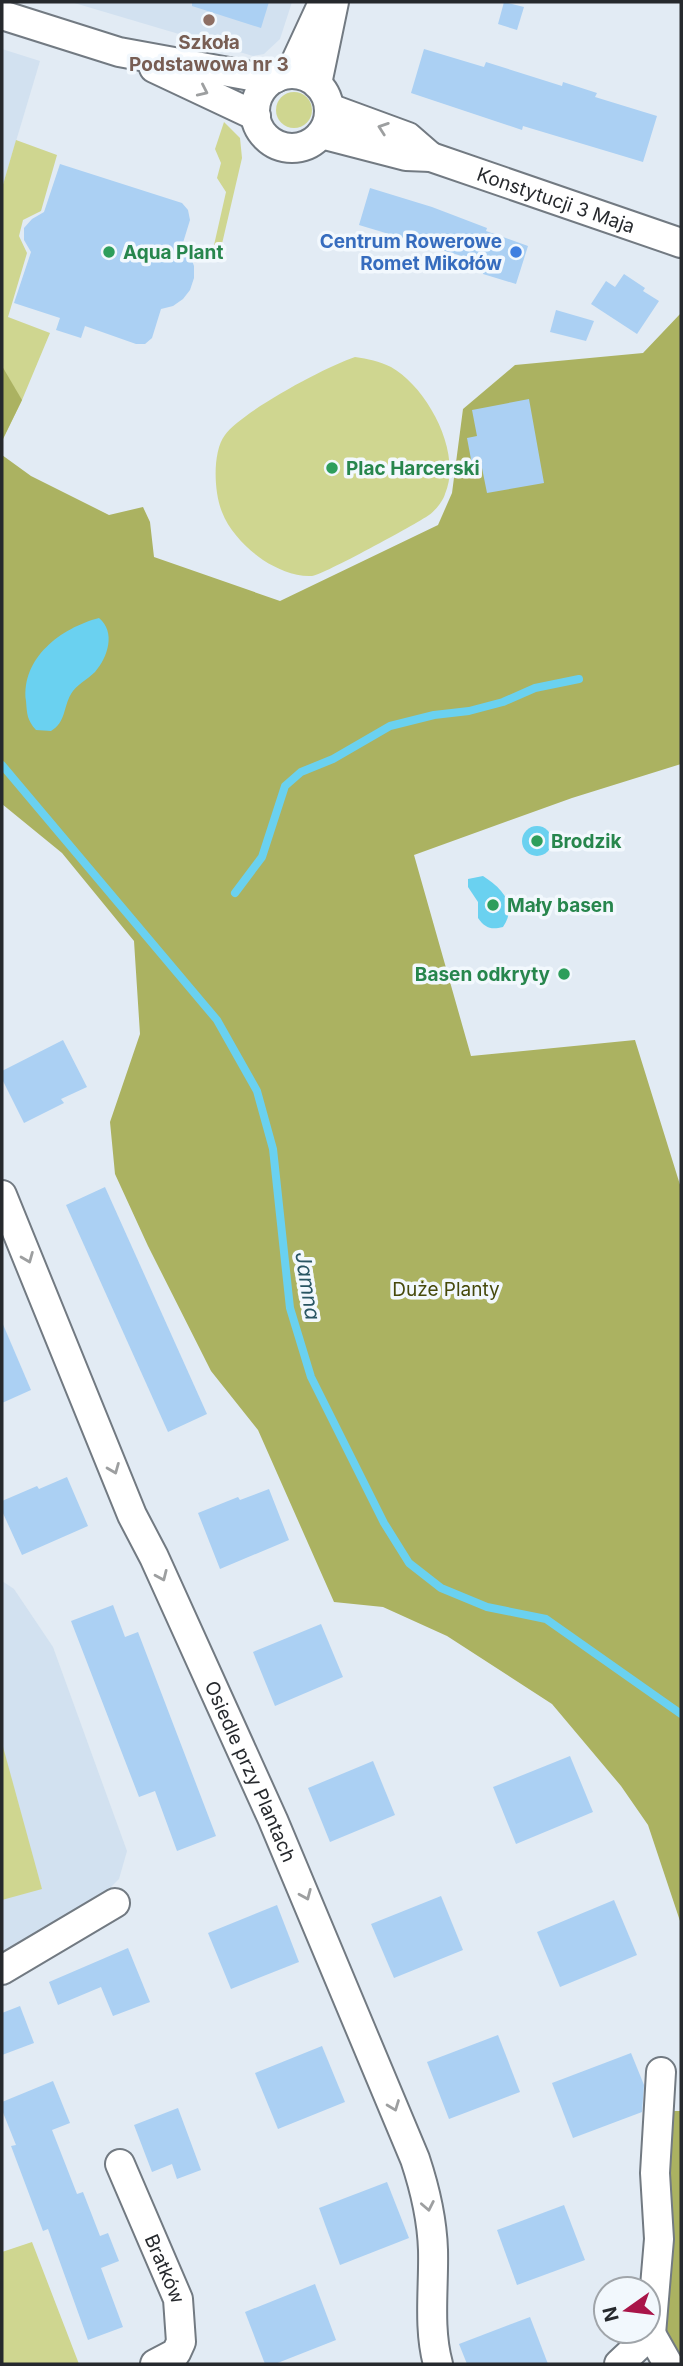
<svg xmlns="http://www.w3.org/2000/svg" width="683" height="2366" viewBox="0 0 683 2366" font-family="Inter,sans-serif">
<rect width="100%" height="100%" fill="#e2ebf4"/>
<g fill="#d2e1f0">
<path d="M 71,2 L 292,2 L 280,39 L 264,54 L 253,56 Z"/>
<path d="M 2,49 L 40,61 L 2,188 Z"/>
<path d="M 2,1581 L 14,1589 L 53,1647 L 127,1851 L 119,1879 L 87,1911 L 2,1958 Z"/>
</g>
<g fill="#cfd690">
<circle cx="294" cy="110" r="18"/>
<path d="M 224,122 L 240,138 L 242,158 L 218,261 L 213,259 L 212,254 L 226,192 L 217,178 L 221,163 L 215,149 Z"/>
<path d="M 16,140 L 57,155 L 41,211 L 23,220 L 19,236 L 27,253 L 8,317 L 50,333 L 22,400 L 2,441 L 2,188 Z"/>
<path d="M 355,357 C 368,359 379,361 391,367 C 427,387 463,453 445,494 C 443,501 435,511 429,515 C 416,524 323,575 312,576 C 295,577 277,569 263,560 C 247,549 229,531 222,512 C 214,493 212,452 225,435 C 241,412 327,366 355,357 Z"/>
<path d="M 2,1743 L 42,1889 L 2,1900 Z"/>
<path d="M 32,2242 L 79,2364 L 80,2364 L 2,2364 L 2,2252 Z"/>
</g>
<g fill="#abb261">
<path d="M 681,313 L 681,764 L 572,798 L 414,855 L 471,1056 L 635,1040 L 681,1188 L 681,1924 L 648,1825 L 621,1786 L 552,1704 L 447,1636 L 383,1607 L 334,1602 L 258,1430 L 211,1371 L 148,1246 L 115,1174 L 110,1122 L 140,1034 L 134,941 L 62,853 L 2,804 L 2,455 L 31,476 L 109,515 L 143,507 L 150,522 L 154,557 L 280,601 L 438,525 L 452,493 L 463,409 L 515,365 L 643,353 Z"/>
<path d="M 2,366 L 22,400 L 2,441 Z"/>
<path d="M 672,2111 L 681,2111 L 681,2363 L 661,2327 L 665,2118 Z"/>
</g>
<g fill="#6ad1f0">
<path d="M 99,618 C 116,632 108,657 95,672 C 88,679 76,685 71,694 C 63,708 66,722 51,731 L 36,730 C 27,720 27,714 26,701 C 21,658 61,628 99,618 Z"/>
<circle cx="537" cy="841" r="15"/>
<path d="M 483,876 C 502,888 518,905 503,927 C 491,930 485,928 478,918 L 478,902 L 468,887 L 468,879 Z"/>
</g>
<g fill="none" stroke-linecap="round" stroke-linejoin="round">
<g stroke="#6ad1f0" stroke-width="8">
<path d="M 2,765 L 217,1020 L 257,1091 L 273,1149 L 290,1308 L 311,1377 L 384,1523 L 409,1563 L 441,1588 L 487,1607 L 546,1619 L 681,1714"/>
<path d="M 235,893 L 262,857 L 285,786 L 301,772 L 333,759 L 390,726 L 434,715 L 469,711 L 503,702 L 535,688 L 579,679"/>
</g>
</g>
<g fill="#abd0f3">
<path d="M 192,2 L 269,2 L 261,28 L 192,6 Z"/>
<path d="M 504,2 L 524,7 L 517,30 L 498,24 Z"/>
<path d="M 424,49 L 484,67 L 486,62 L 562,86 L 563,82 L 597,93 L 595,97 L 657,116 L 643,162 L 523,126 L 522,130 L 411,93 Z"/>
<path d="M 60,164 L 182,203 L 188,210 L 190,220 L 182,246 L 190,255 L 194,266 L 194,278 L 190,290 L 183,299 L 173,306 L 161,309 L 152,338 L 145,344 L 136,344 L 85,326 L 81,338 L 56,330 L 60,318 L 14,303 L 31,252 L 24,240 L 24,228 L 32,219 L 44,212 Z"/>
<path d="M 370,188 L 432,207 L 487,228 L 486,231 L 528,246 L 516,284 L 483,274 L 485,263 L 359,225 Z"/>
<path d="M 624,274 L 645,288 L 643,291 L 659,301 L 637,334 L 591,304 L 606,281 L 615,287 Z"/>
<path d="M 556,310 L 594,321 L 586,341 L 550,332 Z"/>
<path d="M 529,399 L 544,483 L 487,493 L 482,468 L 473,470 L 467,438 L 477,436 L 472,410 Z"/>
<path d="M 63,1040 L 87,1087 L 61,1099 L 64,1103 L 24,1123 L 2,1079 L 2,1071 Z"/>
<path d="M 105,1187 L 207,1414 L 168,1432 L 66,1205 Z"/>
<path d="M 2,1322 L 31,1390 L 2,1403 Z"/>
<path d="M 67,1477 L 88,1526 L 22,1555 L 2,1511 L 2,1501 L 37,1486 L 39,1489 Z"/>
<path d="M 269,1489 L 289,1540 L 220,1569 L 198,1513 L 238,1497 L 240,1500 Z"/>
<path d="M 113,1605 L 125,1637 L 138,1632 L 216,1836 L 177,1851 L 155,1791 L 139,1797 L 71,1621 Z"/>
<path d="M 321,1624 L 343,1677 L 275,1706 L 253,1652 Z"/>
<path d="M 570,1756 L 593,1812 L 516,1844 L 493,1787 Z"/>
<path d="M 373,1761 L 395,1815 L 330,1842 L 308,1788 Z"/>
<path d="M 441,1896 L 463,1950 L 394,1978 L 371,1924 Z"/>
<path d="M 614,1900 L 637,1955 L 560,1987 L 537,1932 Z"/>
<path d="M 277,1905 L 299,1962 L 231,1989 L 208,1933 Z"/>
<path d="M 128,1948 L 150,2002 L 113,2016 L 101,1987 L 58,2005 L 49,1982 Z"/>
<path d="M 20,2006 L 34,2043 L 2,2055 L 2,2013 Z"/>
<path d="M 498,2035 L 520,2092 L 449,2119 L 427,2062 Z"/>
<path d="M 322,2046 L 345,2102 L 278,2129 L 255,2073 Z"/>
<path d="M 631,2053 L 644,2085 L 642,2112 L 573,2138 L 552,2083 Z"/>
<path d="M 53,2081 L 70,2123 L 52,2130 L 77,2194 L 83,2192 L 100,2236 L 108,2233 L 119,2261 L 101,2268 L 123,2327 L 88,2340 L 48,2229 L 43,2231 L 11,2146 L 16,2145 L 2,2110 L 2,2102 Z"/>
<path d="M 178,2108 L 201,2170 L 177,2179 L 172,2164 L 152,2172 L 134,2125 Z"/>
<path d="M 387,2182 L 409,2238 L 340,2265 L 319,2208 Z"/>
<path d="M 564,2205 L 585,2260 L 517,2285 L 497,2230 Z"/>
<path d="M 315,2284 L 336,2340 L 275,2364 L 265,2364 L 245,2312 Z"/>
<path d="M 530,2317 L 548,2364 L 467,2364 L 459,2344 Z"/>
</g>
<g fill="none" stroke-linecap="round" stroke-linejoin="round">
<defs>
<g id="minor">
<path d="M 2,15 L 119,52 L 256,77 L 276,78"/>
<path d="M 154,68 L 256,116"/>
<path d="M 290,74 L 321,7"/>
<circle cx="292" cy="111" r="37"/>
<path d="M 317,84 L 334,2"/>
<path d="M 329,108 L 408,137 L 431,157"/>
<path id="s1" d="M 321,134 L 406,156 L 431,157 L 681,243"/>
<path id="s2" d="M 2,1195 L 132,1515 L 154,1557 L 273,1820 L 415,2159 C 425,2189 432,2218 433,2250 C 434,2287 428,2328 438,2364"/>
<path d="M 2,1970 L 115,1903"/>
<path id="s3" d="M 120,2164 L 178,2299 L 181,2342 L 176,2353 L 155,2364"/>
<path d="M 651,2334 L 668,2364"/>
<path d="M 619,2364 L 651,2334 L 659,2239 L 655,2173 L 661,2072"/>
</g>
</defs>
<use href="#minor" stroke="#727a82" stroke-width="32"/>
<use href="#minor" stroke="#fff" stroke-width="28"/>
</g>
<defs><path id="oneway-chevron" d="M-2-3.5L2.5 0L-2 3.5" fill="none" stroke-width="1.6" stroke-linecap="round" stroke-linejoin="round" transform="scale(1.75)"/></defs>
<g stroke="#9d9fa0">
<use href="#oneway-chevron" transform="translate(203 91) rotate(25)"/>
<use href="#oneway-chevron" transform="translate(383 128) rotate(-161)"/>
<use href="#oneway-chevron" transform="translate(28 1258) rotate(68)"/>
<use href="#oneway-chevron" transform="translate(114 1469) rotate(68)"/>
<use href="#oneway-chevron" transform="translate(162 1576) rotate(66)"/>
<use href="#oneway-chevron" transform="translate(306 1895) rotate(67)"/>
<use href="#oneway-chevron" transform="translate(394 2106) rotate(69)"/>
<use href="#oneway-chevron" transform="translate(428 2206) rotate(79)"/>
</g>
<circle fill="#8d6e63" stroke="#f2f8fd" stroke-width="2.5" cx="209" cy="20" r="7"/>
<g fill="#2e9e5b" stroke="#f2f8fd" stroke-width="2.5">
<circle cx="109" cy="252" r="7"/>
<circle cx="332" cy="468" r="7"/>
<circle cx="537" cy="841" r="7"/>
<circle cx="493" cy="905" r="7"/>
<circle cx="564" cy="974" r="7"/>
</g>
<circle fill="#3f7fe0" stroke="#f2f8fd" stroke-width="2.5" cx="516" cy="252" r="7"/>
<g text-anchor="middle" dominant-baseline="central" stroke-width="7" stroke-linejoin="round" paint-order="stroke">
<g font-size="19" font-weight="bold" fill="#785e54" stroke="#f2f8fd">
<text x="209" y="42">Szkoła<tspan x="209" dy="22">Podstawowa nr 3</tspan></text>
</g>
<g font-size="19" fill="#26292d" stroke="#f2f8fd">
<text stroke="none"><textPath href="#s1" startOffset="245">Konstytucji 3 Maja</textPath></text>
<text stroke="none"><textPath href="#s2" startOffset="628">Osiedle przy Plantach</textPath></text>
<text stroke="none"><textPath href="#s3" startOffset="114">Bratków</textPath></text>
</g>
<g font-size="19" font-weight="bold" fill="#366cbe" stroke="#f2f8fd" text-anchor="end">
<text x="502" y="241">Centrum Rowerowe<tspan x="502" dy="22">Romet Mikołów</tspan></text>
</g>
<g font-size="19" font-weight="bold" fill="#27864d" stroke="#f2f8fd" text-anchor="start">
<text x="123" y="252">Aqua Plant</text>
<text x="346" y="468">Plac Harcerski</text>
<text x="551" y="841">Brodzik</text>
<text x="507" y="905">Mały basen</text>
<text x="550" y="974" text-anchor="end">Basen odkryty</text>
</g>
<g font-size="19" fill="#46490b" stroke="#f2f8fd">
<text x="446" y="1289">Duże Planty</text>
</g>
<g font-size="21" font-style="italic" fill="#285562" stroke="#f2f8fd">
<text transform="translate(308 1286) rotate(81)">Jamna</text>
</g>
</g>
<rect width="683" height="2366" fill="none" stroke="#26292d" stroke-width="7"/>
<g transform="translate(627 2310) rotate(256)"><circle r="33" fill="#f2f8fd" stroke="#a0a5aa" stroke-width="2"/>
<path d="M0-5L12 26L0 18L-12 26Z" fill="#a91549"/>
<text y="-10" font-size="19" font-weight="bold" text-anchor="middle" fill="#26292d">N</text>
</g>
</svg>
